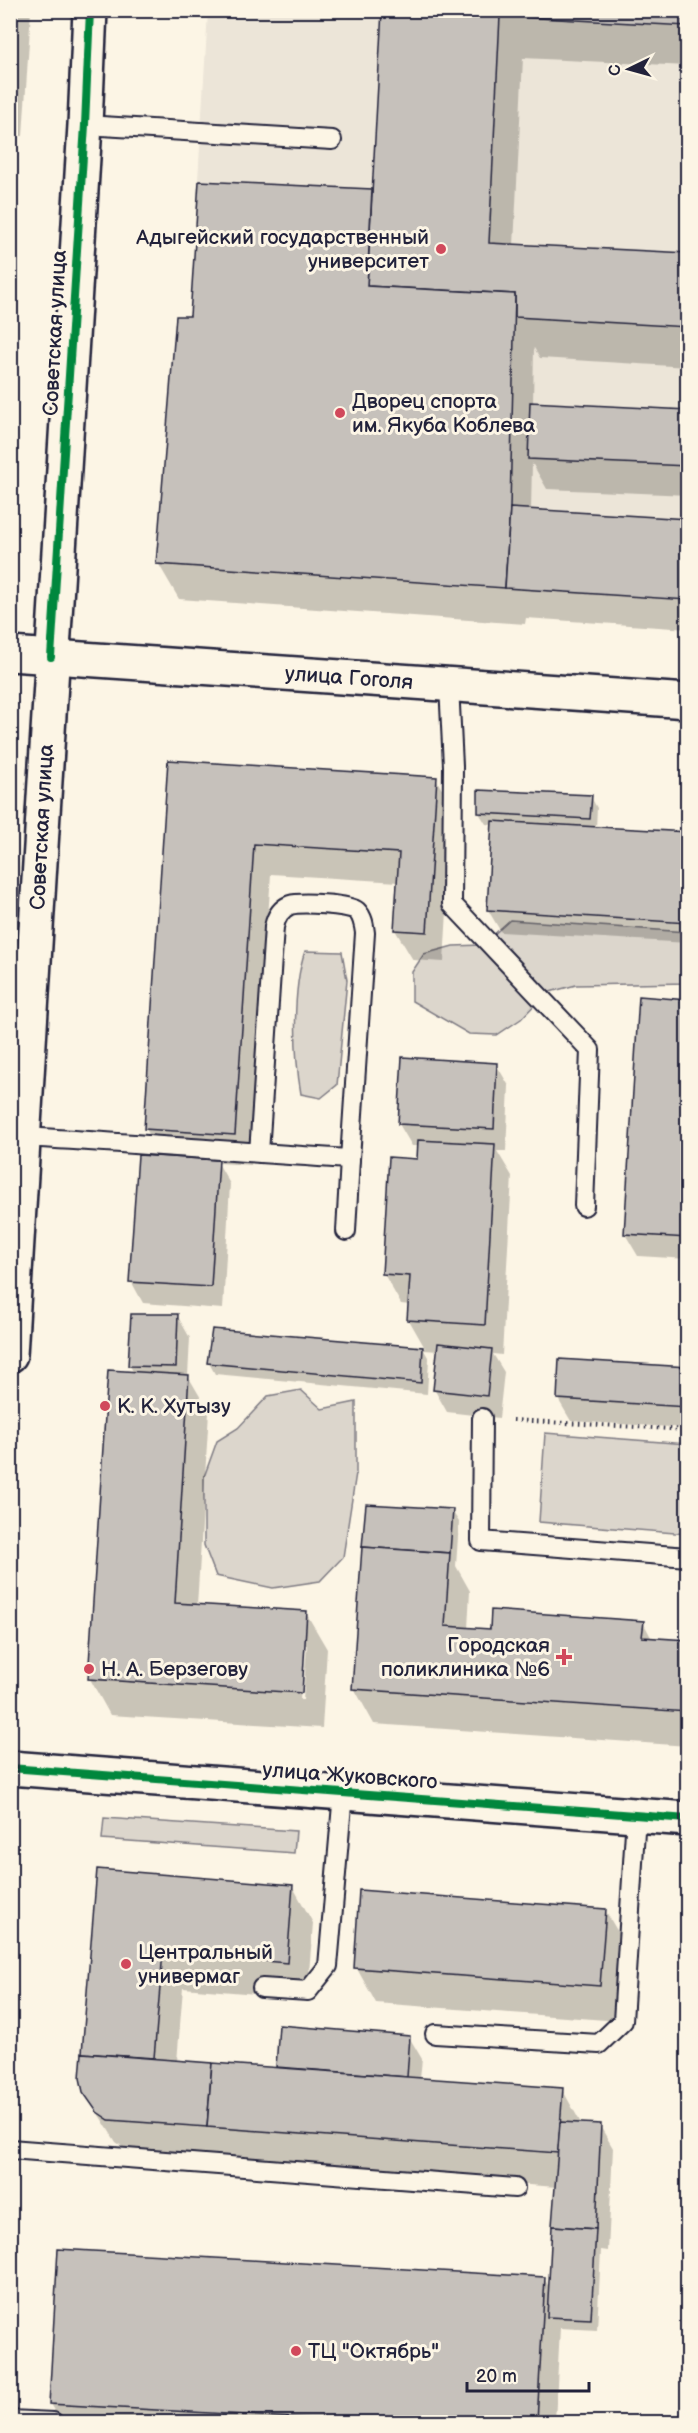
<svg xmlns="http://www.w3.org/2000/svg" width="698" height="2433" viewBox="0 0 698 2433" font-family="'Balsamiq Sans',sans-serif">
<rect width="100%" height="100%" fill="#fcf5e5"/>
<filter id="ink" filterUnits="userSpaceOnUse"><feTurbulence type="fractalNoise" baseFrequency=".0167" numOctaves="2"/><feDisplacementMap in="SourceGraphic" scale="12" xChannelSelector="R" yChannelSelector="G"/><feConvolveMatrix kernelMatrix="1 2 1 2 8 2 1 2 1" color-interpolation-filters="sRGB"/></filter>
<g filter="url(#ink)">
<path fill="#ece5d8" d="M 208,11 L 687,11 L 687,600 L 156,564 L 176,316 L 190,316 Z"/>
<g fill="#dcd6cc" stroke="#7f7c84" stroke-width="1.5">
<path d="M 510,920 L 687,932 L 687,983 L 576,985 L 546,993 L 521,1019 L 497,1035 L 469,1034 L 412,1001 L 412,972 L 424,954 L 453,946 L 482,945 Z"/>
<path d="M 305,951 L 342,952 L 347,980 L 337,1085 L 321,1098 L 301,1094 C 294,1054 292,989 305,951 Z"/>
<path d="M 301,1390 L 322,1409 L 356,1402 L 356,1473 L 343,1557 L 320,1581 L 273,1588 L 216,1576 L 204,1545 L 204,1477 L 217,1441 L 238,1428 L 268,1396 Z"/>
<path d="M 545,1433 L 687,1444 L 687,1534 L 539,1522 Z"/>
<path d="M 104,1818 L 296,1831 L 294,1853 L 102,1839 Z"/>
</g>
<g fill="#0003" fill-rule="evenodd">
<path d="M 10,10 L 31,10 L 23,136 L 10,136 Z"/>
<path d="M 384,10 L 688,10 L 688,66 L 523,58 L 514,246 L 688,255 L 688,367 L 540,358 L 534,348 L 533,404 L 688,412 L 688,495 L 547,489 L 532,463 L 531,511 L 688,521 L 688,629 L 526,618 L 525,624 L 179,599 L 158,563 L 191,318 L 371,191 L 374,195 Z"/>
<path d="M 169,761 L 436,779 L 453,809 L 444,962 L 413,960 L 395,930 L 398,882 L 271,874 L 251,1165 L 218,1163 L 230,1184 L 223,1309 L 143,1303 L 131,1281 L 163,1158 L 146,1129 Z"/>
<path d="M 480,791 L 591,797 L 597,808 L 596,828 L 688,834 L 688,943 L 501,932 L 488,910 L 493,825 L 486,824 L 479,813 Z"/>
<path d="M 688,1001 L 688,1259 L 638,1256 L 625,1234 Z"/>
<path d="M 496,1064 L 509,1086 L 506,1151 L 497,1151 L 512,1176 L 502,1355 L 493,1354 L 504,1372 L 499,1418 L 447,1412 L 434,1389 L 439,1351 L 424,1350 L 429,1359 L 427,1394 L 215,1374 L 209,1363 L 213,1331 L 425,1348 L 409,1320 L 410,1305 L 401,1304 L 384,1274 L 418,1160 L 419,1146 L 412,1146 L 399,1124 Z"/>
<path d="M 177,1315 L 190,1338 L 188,1376 L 209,1412 L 197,1606 L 306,1613 L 327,1649 L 322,1728 L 110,1715 L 90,1679 L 134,1373 L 130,1366 ZM 304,1645 L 307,1645 L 303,1700 L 300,1700 Z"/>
<path d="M 688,1369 L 688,1428 L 571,1421 L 558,1399 Z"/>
<path d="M 452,1511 L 459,1522 L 456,1566 L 470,1591 L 468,1629 L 492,1631 L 643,1622 L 652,1639 L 688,1642 L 688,1746 L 374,1724 L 354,1688 Z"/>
<path d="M 99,1871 L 293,1887 L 313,1923 L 307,1998 L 183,1988 L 177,2062 L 279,2069 L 277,2066 L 409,2037 L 422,2059 L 420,2079 L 562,2089 L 582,2125 L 600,2126 L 613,2148 L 608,2251 L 601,2250 L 597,2330 L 560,2328 L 555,2422 L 61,2422 L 50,2404 L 544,2278 L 550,2289 L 557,2187 L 229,2163 L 127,2150 L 116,2142 L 84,2091 L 82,2078 Z"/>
<path d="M 605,1910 L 626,1946 L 620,2021 L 376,2003 L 356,1967 Z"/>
</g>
<g fill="#c6c1bb" stroke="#22223b" stroke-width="1.5">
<path d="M 382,10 L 688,10 L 688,26 L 500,16 L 489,243 L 688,253 L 688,327 L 515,317 L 515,294 L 367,286 Z"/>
<path d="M 199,181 L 372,189 L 367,286 L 515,294 L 510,508 L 505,588 L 156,564 L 176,316 L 190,316 Z"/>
<path d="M 530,402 L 688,410 L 688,466 L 528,459 Z"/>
<path d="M 510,508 L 688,519 L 688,600 L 505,588 Z"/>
<path d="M 168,760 L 437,777 L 427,932 L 394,930 L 399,853 L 254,844 L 235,1135 L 144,1129 Z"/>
<path d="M 478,790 L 592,795 L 590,819 L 478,813 Z"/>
<path d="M 492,821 L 688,832 L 688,923 L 487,910 Z"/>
<path d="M 639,996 L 688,1000 L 688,1238 L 624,1234 Z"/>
<path d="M 402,1057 L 497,1063 L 494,1129 L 398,1124 Z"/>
<path d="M 418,1140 L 495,1144 L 485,1325 L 407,1320 L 410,1276 L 382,1274 L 389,1157 L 417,1159 Z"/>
<path d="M 138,1155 L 219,1160 L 211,1287 L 129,1282 Z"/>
<path d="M 131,1314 L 178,1314 L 176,1367 L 128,1366 Z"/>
<path d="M 212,1329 L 423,1347 L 421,1383 L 207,1363 Z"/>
<path d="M 438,1343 L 492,1349 L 487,1396 L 433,1390 Z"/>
<path d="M 559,1359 L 688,1367 L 688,1407 L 557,1399 Z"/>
<path d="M 108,1370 L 189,1375 L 175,1603 L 307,1611 L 302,1693 L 88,1679 Z"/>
<path d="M 366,1504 L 453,1509 L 450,1553 L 362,1547 Z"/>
<path d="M 362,1547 L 450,1553 L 445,1626 L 490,1629 L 491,1610 L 644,1621 L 642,1637 L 688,1640 L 688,1712 L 352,1689 Z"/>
<path d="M 97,1869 L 293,1885 L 287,1963 L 163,1952 L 154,2058 L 82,2053 Z"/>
<path d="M 359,1890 L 606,1909 L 600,1986 L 354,1968 Z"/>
<path d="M 279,2025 L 410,2036 L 407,2077 L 276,2067 Z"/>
<path d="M 82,2053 L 212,2063 L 207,2127 L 109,2120 L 97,2112 L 83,2092 L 80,2078 Z"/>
<path d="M 212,2063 L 563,2088 L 558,2153 L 207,2127 Z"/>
<path d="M 560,2122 L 601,2124 L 596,2229 L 552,2226 Z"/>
<path d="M 552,2226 L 596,2229 L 591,2319 L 547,2317 Z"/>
<path d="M 58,2249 L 545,2277 L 537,2422 L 367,2422 L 49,2404 Z"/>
</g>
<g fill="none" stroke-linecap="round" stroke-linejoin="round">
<defs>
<g id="lane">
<path d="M 85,125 L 332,140"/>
<path d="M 449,685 L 453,766 L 452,904 L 590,1050 L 584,1206"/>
<path d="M 23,1137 C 132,1143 241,1152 350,1159 L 365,933 C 364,925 363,917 357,911 C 349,904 300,902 290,905 C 280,909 276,917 274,927 L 259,1153"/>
<path d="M 346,1231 L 350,1159"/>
<path d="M 482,1418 L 481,1541 L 688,1557"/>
<path d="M 262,1988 L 308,1991 L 328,1966 L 343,1793"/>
<path d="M 435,2034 L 599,2044 L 623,2021 L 636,1815"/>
<path d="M 10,2149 L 515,2188"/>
<path d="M 10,2420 L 53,2422"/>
</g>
<g id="secondary">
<path d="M 10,654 L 688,701"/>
<path d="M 10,1355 L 85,125 L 90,10"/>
<path d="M 10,1768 L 688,1819"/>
</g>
</defs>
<use href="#lane" stroke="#22223b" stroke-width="22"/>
<use href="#secondary" stroke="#22223b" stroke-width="38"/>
<path stroke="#22223b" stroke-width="4" stroke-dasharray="1.5 4.5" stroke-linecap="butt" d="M 513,1420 L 688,1430"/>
<use href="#lane" stroke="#fcf5e5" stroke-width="18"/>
<use href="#secondary" stroke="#fcf5e5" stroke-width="33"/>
<defs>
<g id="cycleway">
<path d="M 51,657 L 85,125 L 90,10"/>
<path d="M 10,1768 L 688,1819"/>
</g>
</defs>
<use href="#cycleway" stroke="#fcf5e5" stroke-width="11"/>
<use href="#cycleway" stroke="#00873e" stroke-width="8"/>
</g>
</g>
<g fill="#d1495b" stroke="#fcf5e5" stroke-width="2">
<circle cx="441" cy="249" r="6"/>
<circle cx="340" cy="413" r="6"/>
<circle cx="105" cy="1406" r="6"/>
<path d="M561 1648h6v6h6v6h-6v6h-6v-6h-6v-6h6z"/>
<circle cx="89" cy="1669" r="6"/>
<circle cx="126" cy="1964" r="6"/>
<circle cx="296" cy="2351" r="6"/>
</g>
<g text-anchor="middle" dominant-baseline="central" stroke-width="6" stroke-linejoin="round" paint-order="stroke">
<g font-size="21" fill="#22223b" stroke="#fcf5e5" text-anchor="start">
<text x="429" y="237" text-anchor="end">Адыгейский государственный<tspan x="429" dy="24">университет</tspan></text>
<text x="352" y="401">Дворец спорта<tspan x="352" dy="24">им. Якуба Коблева</tspan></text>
<text x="117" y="1406">К. К. Хутызу</text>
<text x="550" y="1645" text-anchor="end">Городская<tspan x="550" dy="24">поликлиника №6</tspan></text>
<text x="101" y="1669">Н. А. Берзегову</text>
<text x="138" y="1952">Центральный<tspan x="138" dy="24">универмаг</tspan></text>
<text x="308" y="2351">ТЦ "Октябрь"</text>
</g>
<g font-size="21" fill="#22223b" stroke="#fcf5e5">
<text transform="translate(55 333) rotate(-87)">Советская улица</text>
<text transform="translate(349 678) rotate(4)">улица Гоголя</text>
<text transform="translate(42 827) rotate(-87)">Советская улица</text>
<text transform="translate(350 1776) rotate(4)">улица Жуковского</text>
</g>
</g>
<rect width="698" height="2433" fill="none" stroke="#fcf5e5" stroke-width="36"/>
<rect x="18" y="18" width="662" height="2397" fill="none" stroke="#22223b" stroke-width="2" filter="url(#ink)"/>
<g transform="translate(629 69) rotate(265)" stroke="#fcf5e5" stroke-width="4.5" paint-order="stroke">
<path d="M0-4.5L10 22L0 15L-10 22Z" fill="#22223b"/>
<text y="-9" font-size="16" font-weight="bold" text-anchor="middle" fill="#22223b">С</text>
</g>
<path d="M467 2382v9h122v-9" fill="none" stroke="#22223b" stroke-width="3"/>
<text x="476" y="2382" font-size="18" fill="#22223b" stroke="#fcf5e5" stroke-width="4.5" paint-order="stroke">20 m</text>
</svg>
